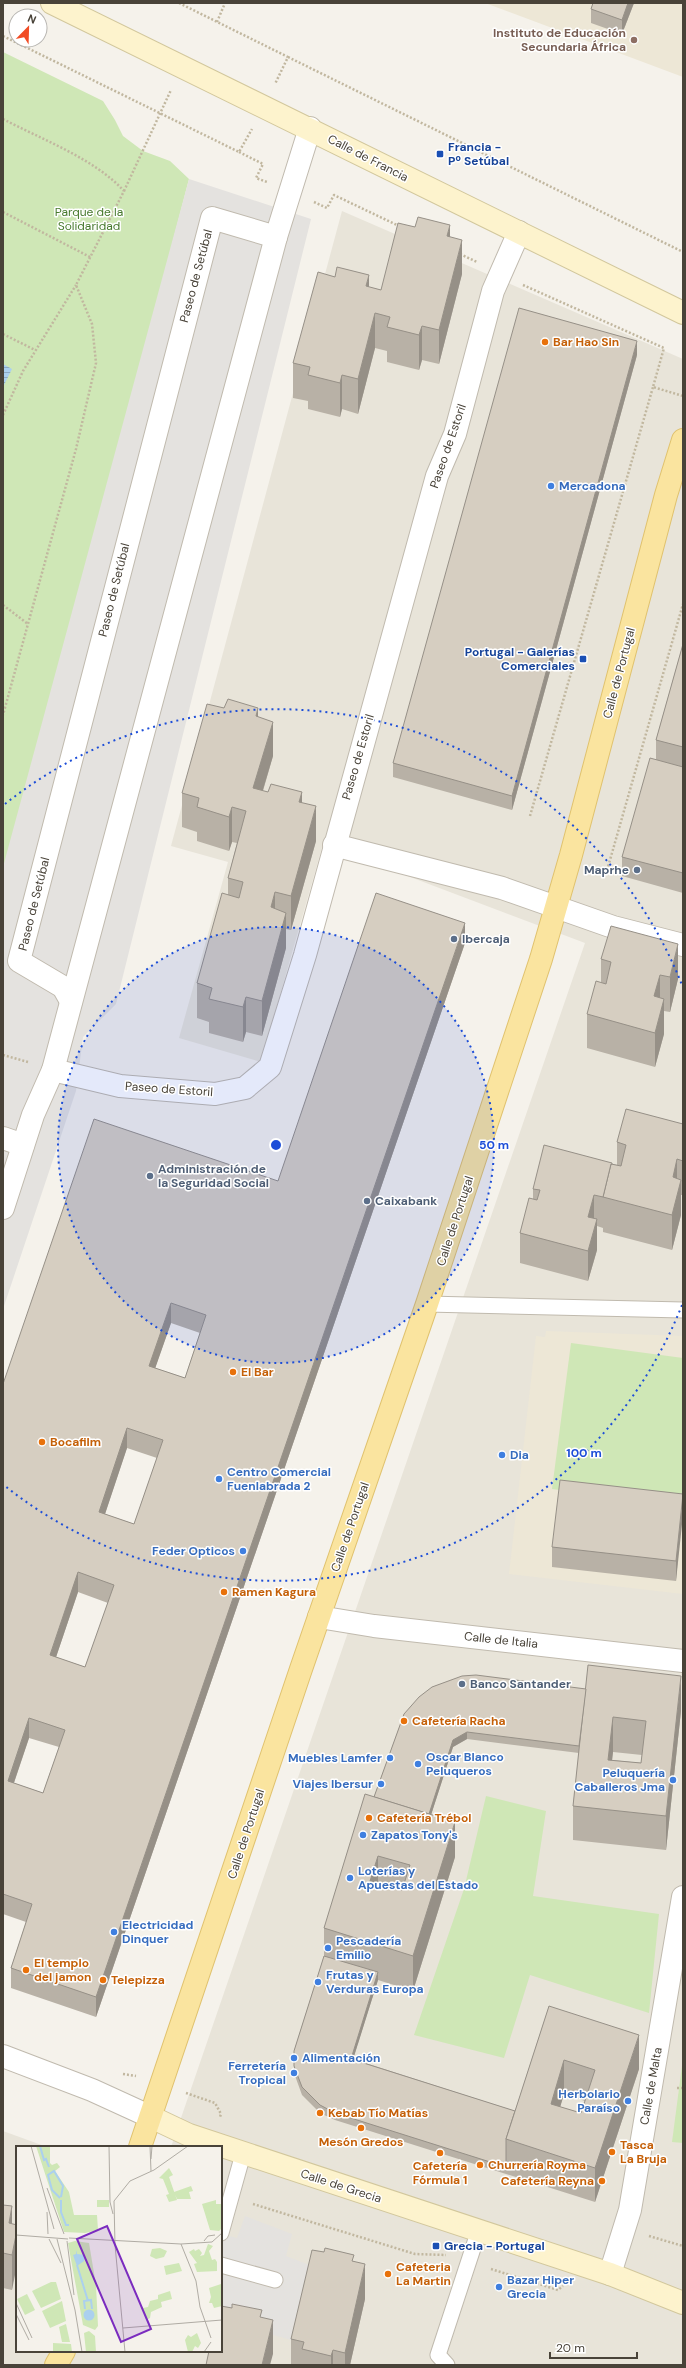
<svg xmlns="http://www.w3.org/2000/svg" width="686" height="2368" viewBox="0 0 686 2368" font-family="'DM Sans',sans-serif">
<defs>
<pattern id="water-rules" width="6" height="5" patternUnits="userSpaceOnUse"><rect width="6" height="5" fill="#abd0ee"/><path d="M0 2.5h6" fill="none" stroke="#8daac2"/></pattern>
</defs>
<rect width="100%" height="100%" fill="#f5f2eb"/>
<path fill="#e8e4d9" d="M 342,211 L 683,359 L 683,2365 L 3,2365 L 3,2131 L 47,2147 L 17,2147 L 17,2351 L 221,2351 L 221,2147 L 171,2147 L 585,943 L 323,844 L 261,1062 L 179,1038 L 228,862 L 171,846 Z"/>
<g fill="#ede7d6">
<path d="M 485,3 L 683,3 L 683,77 Z"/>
<path d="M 546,1331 L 683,1336 L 683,1594 L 509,1574 L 536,1336 L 545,1337 Z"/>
</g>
<g fill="#cfe7b6">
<path d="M 3,52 L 103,101 L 115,120 L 123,136 L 143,151 L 170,161 L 189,179 L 105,502 L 3,875 Z"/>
<path d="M 571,1343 L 683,1358 L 683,1506 L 552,1489 Z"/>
<path d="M 486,1796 L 546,1811 L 533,1896 L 659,1914 L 649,2013 L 530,1975 L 504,2058 L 414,2035 L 464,1889 Z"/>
<path d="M 683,2058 L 683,2143 L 672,2142 Z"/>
</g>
<g fill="#e4e2df">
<path d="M 189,179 L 311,219 L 116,1004 L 83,1037 L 76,1091 L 3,1309 L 3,867 Z"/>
<path d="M 245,2216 L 292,2234 L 286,2256 L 312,2266 L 291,2340 L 221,2320 L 221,2234 L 237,2238 Z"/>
</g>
<path fill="url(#water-rules)" d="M 3,364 L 12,369 L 3,387 Z"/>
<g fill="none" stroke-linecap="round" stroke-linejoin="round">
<defs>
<g id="lane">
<path d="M 427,1304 L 683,1310"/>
<path d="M 221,2233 L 243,2154"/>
<path d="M 221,2265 L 275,2280"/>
<path d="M 447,2365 L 438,2355 L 479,2230"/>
</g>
<g id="street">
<path d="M 334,845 L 502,888 L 613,927 L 683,945"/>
<path d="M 71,1001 L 63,987 L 19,961 L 212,218 L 276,237"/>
<path d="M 53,1070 L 120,1086 L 215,1094 L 245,1088 L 270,1067 L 305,955 L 437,476 L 455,434 L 493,291 L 519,232"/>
<path d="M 3,1138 L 23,1145"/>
<path d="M 3,1208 L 33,1115 L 53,1070 L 276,237 L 310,128"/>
<path d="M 319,1617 L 374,1626 L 683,1661"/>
<path d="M 3,2056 L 92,2090 L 151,2117"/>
<path d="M 610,2274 L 630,2210 L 683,1897"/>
</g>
<g id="secondary">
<path d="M 52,3 L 683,313"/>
<path d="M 151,2117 L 189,2135 L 610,2274 L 683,2303"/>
</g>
<g id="primary">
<path d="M 140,2147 L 301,1669 L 427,1304 L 541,959 L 571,855 L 666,495 L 683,440"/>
<path d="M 56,2365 L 64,2351"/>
</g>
</defs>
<use href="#lane" stroke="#c0baae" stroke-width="17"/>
<use href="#street" stroke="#c0baae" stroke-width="24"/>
<use href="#secondary" stroke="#d2c79c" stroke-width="24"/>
<use href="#primary" stroke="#e0c26e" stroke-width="24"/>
<g stroke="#c1b79f" stroke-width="2.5" stroke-dasharray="2 2" stroke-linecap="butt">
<path d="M 179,3 L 288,57 L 275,84"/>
<path d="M 217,22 L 225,3"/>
<path d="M 3,36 L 239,152 L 252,129"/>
<path d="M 288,57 L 683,252"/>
<path d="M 3,119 C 41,139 95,159 124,191 L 76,285 L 92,324 L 96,363 L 76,449 L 3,715"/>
<path d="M 239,152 L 263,164 L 256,178 L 267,182"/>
<path d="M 124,191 L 171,90"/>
<path d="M 314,202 L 327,208 L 334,195 L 399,226"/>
<path d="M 3,212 L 90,257"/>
<path d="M 460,254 L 477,262"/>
<path d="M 523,285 L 664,348 L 653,387 L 683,396"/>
<path d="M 3,334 L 35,350"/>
<path d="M 3,415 L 23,371 L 76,285"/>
<path d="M 3,605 L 28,624"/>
<path d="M 530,816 L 653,387"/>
<path d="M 606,874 L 683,604"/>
<path d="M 3,1055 L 28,1062"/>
<path d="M 123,2074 L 136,2076"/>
<path d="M 677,2088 L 683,2088"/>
<path d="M 186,2093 L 215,2103 L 221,2114 L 220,2117"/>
<path d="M 253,2204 L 415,2254 L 446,2255"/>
<path d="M 649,2236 L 683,2246"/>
<path d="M 491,2269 L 558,2290 L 563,2286"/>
</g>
<use href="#lane" stroke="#fff" stroke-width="15"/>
<use href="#street" stroke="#fff" stroke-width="22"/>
<use href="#secondary" stroke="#fdf3cd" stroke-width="22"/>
<use href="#primary" stroke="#fae49f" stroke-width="22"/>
</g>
<g fill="#b8b1a6" fill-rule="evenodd">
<path d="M 593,3 L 634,3 L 622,34 L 591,23 L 591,9 Z"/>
<path d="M 450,236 L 462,274 L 439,364 L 422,360 L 419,370 L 387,362 L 387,351 L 375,348 L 358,414 L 342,409 L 340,417 L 308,409 L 308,401 L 293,398 L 293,363 L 369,287 L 381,290 Z"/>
<path d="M 637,355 L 512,810 L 393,777 L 393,763 Z"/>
<path d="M 683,644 L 683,893 L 622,876 L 622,857 L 656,760 L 656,740 Z"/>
<path d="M 258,716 L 273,756 L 263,791 L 302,803 L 316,841 L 291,930 L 286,929 L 286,948 L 262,1036 L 246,1032 L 243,1042 L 209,1033 L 209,1022 L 197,1018 L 197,983 L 228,895 L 228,878 L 237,843 L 232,842 L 229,851 L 197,841 L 197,832 L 182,827 L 182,793 Z"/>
<path d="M 465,943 L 96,2017 L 11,1988 L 11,1968 L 26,1922 L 3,1914 L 3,1384 L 278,1181 ZM 171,1323 L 200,1333 L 185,1378 L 155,1368 ZM 127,1448 L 157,1458 L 134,1524 L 105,1514 ZM 78,1592 L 108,1603 L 85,1667 L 56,1657 ZM 29,1738 L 59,1747 L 43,1793 L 14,1783 Z"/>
<path d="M 601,959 L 678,979 L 670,1012 L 664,1011 L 664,1034 L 655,1067 L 587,1048 L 587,1014 L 601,983 Z"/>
<path d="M 683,1124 L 683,1195 L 681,1195 L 681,1215 L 672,1250 L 603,1232 L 603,1228 L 597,1226 L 597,1250 L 588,1281 L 520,1263 L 520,1233 L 533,1199 L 533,1189 L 612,1164 L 617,1165 L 617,1142 Z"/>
<path d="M 683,1494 L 676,1581 L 552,1567 L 552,1547 Z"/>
<path d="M 681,1711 L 666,1850 L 573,1840 L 573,1806 L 579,1753 L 467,1739 L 453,1747 L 431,1815 L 455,1857 L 413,1991 L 378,1980 L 353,2059 L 515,2111 L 549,2006 L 639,2069 L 595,2202 L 335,2120 L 320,2113 L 302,2095 L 294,2073 L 294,2051 L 324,1956 L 324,1928 L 374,1797 L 404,1714 ZM 613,1752 L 642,1755 L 641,1763 L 612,1760 ZM 564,2094 L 585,2101 L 581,2113 L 560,2107 Z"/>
<path d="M 3,2205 L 12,2224 L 17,2225 L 12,2290 L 3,2288 Z"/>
<path d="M 354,2261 L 365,2299 L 350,2365 L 291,2365 L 291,2339 Z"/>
</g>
<g fill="#969087">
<path d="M 628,3 L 634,3 L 622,34 L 622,20 Z"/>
<path d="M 450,225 L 450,260 L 447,236 Z"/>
<path d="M 462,240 L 462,274 L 439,364 L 439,330 Z"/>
<path d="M 369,275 L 369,310 L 366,286 Z"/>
<path d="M 375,313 L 375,348 L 358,414 L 358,379 Z"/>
<path d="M 422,326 L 422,360 L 419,370 L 419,335 Z"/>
<path d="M 637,341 L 637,355 L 512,810 L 512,796 Z"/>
<path d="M 342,375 L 342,409 L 340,417 L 340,383 Z"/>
<path d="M 258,708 L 258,742 L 256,716 Z"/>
<path d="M 273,722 L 273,756 L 253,823 L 253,788 Z"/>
<path d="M 302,792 L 302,827 L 299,802 Z"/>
<path d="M 316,806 L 316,841 L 291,930 L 291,896 Z"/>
<path d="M 232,807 L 232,842 L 229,851 L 229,817 Z"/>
<path d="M 275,892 L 275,926 L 271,907 Z"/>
<path d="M 286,913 L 286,948 L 262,1036 L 262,1001 Z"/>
<path d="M 465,923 L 465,943 L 96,2017 L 96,1997 Z"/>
<path d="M 678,944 L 678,979 L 670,1012 L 670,977 Z"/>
<path d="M 660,975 L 660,1010 L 654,996 Z"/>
<path d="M 246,997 L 246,1032 L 243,1042 L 243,1007 Z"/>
<path d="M 664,999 L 664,1034 L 655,1067 L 655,1033 Z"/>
<path d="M 677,1159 L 677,1194 L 673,1177 Z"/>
<path d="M 681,1180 L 681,1215 L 672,1250 L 672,1215 Z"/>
<path d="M 594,1195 L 594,1225 L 588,1217 Z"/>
<path d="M 597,1219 L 597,1250 L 588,1281 L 588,1251 Z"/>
<path d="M 171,1303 L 171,1323 L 149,1386 L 149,1366 Z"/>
<path d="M 127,1428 L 127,1448 L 99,1532 L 99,1512 Z"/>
<path d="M 683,1495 L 683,1515 L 676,1581 L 676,1561 Z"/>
<path d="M 78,1572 L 78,1592 L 50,1675 L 50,1655 Z"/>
<path d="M 681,1676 L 681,1711 L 666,1850 L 666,1816 Z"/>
<path d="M 613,1717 L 613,1752 L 608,1794 L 608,1760 Z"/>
<path d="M 29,1718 L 29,1738 L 8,1800 L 8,1781 Z"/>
<path d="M 467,1732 L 467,1739 L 453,1747 L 421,1846 L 421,1839 L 453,1740 Z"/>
<path d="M 455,1822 L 455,1857 L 413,1991 L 413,1956 Z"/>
<path d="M 378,1856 L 378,1890 L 370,1881 Z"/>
<path d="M 378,1972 L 378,1980 L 351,2066 L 351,2059 Z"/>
<path d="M 639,2035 L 639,2069 L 595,2202 L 595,2168 Z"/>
<path d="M 564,2060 L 564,2094 L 551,2138 L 551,2104 Z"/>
<path d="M 12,2206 L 12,2241 L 9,2223 Z"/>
<path d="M 17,2230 L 17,2265 L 12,2290 L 12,2255 Z"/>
<path d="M 365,2264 L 365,2299 L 350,2365 L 345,2365 L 345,2353 Z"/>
<path d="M 273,2320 L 273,2354 L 270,2365 L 262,2365 Z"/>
<path d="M 333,2350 L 333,2365 L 331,2365 L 331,2356 Z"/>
</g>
<g fill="#d6cec1" stroke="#969087" fill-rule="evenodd">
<path d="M 593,3 L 628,3 L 622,20 L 591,9 Z"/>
<path d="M 418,217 L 450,225 L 447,236 L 462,240 L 439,330 L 422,326 L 419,335 L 387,327 L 390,317 L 375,313 L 358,379 L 342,375 L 340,383 L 308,375 L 310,367 L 293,363 L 318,272 L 335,277 L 337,267 L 369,275 L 366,286 L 381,290 L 398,223 L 415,227 Z"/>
<path d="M 519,308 L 637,341 L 512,796 L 393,763 Z"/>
<path d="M 683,644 L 683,747 L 656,740 Z"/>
<path d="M 228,699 L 258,708 L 256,716 L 273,722 L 253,788 L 268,792 L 271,784 L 302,792 L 299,802 L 316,806 L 291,896 L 275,892 L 271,907 L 286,913 L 262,1001 L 246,997 L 243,1007 L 209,999 L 212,988 L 197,983 L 222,893 L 239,898 L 243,882 L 228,878 L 246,811 L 232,807 L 229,817 L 197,807 L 199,798 L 182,793 L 207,704 L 224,708 Z"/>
<path d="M 650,758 L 683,767 L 683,873 L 622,857 Z"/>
<path d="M 376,893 L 465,923 L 96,1997 L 11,1968 L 32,1904 L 3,1894 L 3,1384 L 94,1119 L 278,1181 ZM 171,1303 L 206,1315 L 185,1378 L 149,1366 ZM 127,1428 L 163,1440 L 134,1524 L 99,1512 ZM 78,1572 L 114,1585 L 85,1667 L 50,1655 ZM 29,1718 L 65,1730 L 43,1793 L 8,1781 Z"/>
<path d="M 611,926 L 678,944 L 670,977 L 660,975 L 654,996 L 664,999 L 655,1033 L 587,1014 L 596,981 L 606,984 L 611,962 L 601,959 Z"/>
<path d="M 626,1109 L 683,1124 L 683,1161 L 677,1159 L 673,1177 L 681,1180 L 672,1215 L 603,1197 L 611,1164 L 621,1166 L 626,1145 L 617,1142 Z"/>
<path d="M 544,1145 L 612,1163 L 612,1164 L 611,1164 L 603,1197 L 594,1195 L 588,1217 L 597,1219 L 588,1251 L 520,1233 L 529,1198 L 537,1200 L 540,1190 L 533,1189 Z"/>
<path d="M 560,1480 L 683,1494 L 676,1561 L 552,1547 Z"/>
<path d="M 588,1665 L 681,1676 L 666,1816 L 573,1806 ZM 613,1717 L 646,1721 L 641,1763 L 608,1760 Z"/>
<path d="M 476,1675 L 586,1689 L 579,1746 L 467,1732 L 453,1740 L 429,1814 L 374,1797 L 404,1714 L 419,1697 L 432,1687 L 462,1676 Z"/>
<path d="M 365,1794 L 455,1822 L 413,1956 L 324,1928 ZM 378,1856 L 410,1865 L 402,1890 L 370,1881 Z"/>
<path d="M 324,1956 L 378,1972 L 351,2059 L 515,2111 L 506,2139 L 506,2167 L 335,2113 L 320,2105 L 302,2087 L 294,2066 L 294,2051 Z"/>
<path d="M 549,2006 L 639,2035 L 595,2168 L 506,2139 ZM 564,2060 L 595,2070 L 581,2113 L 551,2104 Z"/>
<path d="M 3,2205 L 12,2206 L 9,2223 L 17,2225 L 17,2230 L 12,2255 L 3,2253 Z"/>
<path d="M 325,2248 L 354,2255 L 352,2261 L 365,2264 L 345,2353 L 333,2350 L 331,2356 L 302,2349 L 304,2342 L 291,2339 L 312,2250 L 324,2252 Z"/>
<path d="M 232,2304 L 262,2310 L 260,2317 L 273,2320 L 262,2365 L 206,2365 L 209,2351 L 221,2351 L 221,2306 L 232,2308 Z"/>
</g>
<circle cx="276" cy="1145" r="218" fill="#1d4ed8" fill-opacity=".12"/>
<g fill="none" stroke="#1d4ed8" stroke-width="2" stroke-dasharray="2 4">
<circle cx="276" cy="1145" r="218"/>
<path d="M682 1305A436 436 0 0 1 5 1486M5 804A436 436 0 0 1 682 985"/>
</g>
<circle fill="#8d6e63" stroke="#fff" stroke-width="1.5" cx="634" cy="40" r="4"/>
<g fill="#1a4fb4" stroke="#fff" stroke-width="1.5">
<rect x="436" y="150" width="8" height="8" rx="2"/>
<rect x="579" y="655" width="8" height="8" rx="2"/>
<rect x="432" y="2242" width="8" height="8" rx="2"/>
</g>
<g fill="#e8710a" stroke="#fff" stroke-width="1.5">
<circle cx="545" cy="342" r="4"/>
<circle cx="233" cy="1372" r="4"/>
<circle cx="42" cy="1442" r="4"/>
<circle cx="224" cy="1592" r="4"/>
<circle cx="404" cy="1721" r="4"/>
<circle cx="369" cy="1818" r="4"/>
<circle cx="26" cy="1970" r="4"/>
<circle cx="103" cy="1980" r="4"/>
<circle cx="320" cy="2113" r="4"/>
<circle cx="361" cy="2128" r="4"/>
<circle cx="612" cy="2152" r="4"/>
<circle cx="440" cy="2153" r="4"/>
<circle cx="480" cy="2165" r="4"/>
<circle cx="602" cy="2181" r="4"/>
<circle cx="388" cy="2274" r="4"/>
</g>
<g fill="#3f7fe0" stroke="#fff" stroke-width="1.5">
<circle cx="551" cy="486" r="4"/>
<circle cx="502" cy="1455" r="4"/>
<circle cx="219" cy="1479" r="4"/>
<circle cx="243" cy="1551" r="4"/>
<circle cx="390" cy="1758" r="4"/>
<circle cx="418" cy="1764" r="4"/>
<circle cx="673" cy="1780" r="4"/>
<circle cx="381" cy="1784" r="4"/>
<circle cx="363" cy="1835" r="4"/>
<circle cx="350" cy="1878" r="4"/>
<circle cx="114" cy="1932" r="4"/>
<circle cx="328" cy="1948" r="4"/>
<circle cx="318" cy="1982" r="4"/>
<circle cx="294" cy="2058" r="4"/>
<circle cx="294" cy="2073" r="4"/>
<circle cx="628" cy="2101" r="4"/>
<circle cx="499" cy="2287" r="4"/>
</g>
<g fill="#5c6f8a" stroke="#fff" stroke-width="1.5">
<circle cx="637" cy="870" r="4"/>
<circle cx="454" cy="939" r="4"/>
<circle cx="150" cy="1176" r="4"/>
<circle cx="367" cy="1201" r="4"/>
<circle cx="462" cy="1684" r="4"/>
</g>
<g text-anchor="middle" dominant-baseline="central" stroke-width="3" stroke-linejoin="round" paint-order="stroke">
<g font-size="12" font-weight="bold" fill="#785e54" stroke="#fff" text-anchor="end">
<text x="626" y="33">Instituto de Educación<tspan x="626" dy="14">Secundaria África</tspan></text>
</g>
<g font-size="12" font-weight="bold" fill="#164399" stroke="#fff" text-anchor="start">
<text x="448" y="147">Francia -<tspan x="448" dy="14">Pº Setúbal</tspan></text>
<text x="575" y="652" text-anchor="end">Portugal - Galerías<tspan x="575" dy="14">Comerciales</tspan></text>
<text x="444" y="2246">Grecia - Portugal</text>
</g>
<g font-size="12" fill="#494339" stroke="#fff">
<text transform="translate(368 158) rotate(27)">Calle de Francia</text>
<text transform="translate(196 276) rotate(-75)">Paseo de Setúbal</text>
<text transform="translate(448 446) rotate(-71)">Paseo de Estoril</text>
<text transform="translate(114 590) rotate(-76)">Paseo de Setúbal</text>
<text transform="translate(619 673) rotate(-75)">Calle de Portugal</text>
<text transform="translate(358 757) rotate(-74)">Paseo de Estoril</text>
<text transform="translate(34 904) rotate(-76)">Paseo de Setúbal</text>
<text transform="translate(169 1089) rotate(4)">Paseo de Estoril</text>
<text transform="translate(455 1221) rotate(-72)">Calle de Portugal</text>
<text transform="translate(350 1527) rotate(-71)">Calle de Portugal</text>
<text transform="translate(501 1640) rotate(6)">Calle de Italia</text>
<text transform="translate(246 1834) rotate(-72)">Calle de Portugal</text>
<text transform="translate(651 2086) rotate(-80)">Calle de Malta</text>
<text transform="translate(341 2186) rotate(18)">Calle de Grecia</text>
</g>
<g font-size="12" fill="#47792d" stroke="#fff">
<text x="89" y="212">Parque de la<tspan x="89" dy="14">Solidaridad</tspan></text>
</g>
<g font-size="12" font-weight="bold" fill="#c56008" stroke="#fff" text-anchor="start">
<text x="553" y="342">Bar Hao Sin</text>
<text x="241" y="1372">El Bar</text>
<text x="50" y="1442">Bocafilm</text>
<text x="232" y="1592">Ramen Kagura</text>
<text x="412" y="1721">Cafetería Racha</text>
<text x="377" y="1818">Cafetería Trébol</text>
<text x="34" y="1963">El templo<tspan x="34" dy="14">del jamon</tspan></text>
<text x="111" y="1980">Telepizza</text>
<text x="328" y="2113">Kebab Tío Matías</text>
<text x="361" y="2142" text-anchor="middle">Mesón Gredos</text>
<text x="620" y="2145">Tasca<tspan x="620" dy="14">La Bruja</tspan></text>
<text x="488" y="2165">Churrería Royma</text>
<text x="440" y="2166" text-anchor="middle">Cafetería<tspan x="440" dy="14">Fórmula 1</tspan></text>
<text x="594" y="2181" text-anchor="end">Cafetería Reyna</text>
<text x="396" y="2267">Cafeteria<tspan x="396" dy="14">La Martin</tspan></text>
</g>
<g font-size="12" font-weight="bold" fill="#366cbe" stroke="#fff" text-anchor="start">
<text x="559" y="486">Mercadona</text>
<text x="510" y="1455">Dia</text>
<text x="227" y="1472">Centro Comercial<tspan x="227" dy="14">Fuenlabrada 2</tspan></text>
<text x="235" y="1551" text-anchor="end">Feder Opticos</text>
<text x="426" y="1757">Oscar Blanco<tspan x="426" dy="14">Peluqueros</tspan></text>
<text x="382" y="1758" text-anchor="end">Muebles Lamfer</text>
<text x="665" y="1773" text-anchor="end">Peluquería<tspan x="665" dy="14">Caballeros Jma</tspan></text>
<text x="373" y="1784" text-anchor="end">Viajes Ibersur</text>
<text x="371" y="1835">Zapatos Tony's</text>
<text x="358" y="1871">Loterías y<tspan x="358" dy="14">Apuestas del Estado</tspan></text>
<text x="122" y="1925">Electricidad<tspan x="122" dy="14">Dinquer</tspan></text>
<text x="336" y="1941">Pescadería<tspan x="336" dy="14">Emilio</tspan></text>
<text x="326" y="1975">Frutas y<tspan x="326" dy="14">Verduras Europa</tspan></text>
<text x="302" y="2058">Alimentación</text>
<text x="286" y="2066" text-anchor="end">Ferretería<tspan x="286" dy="14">Tropical</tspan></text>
<text x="620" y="2094" text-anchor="end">Herbolario<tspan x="620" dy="14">Paraíso</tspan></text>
<text x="507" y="2280">Bazar Hiper<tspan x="507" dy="14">Grecia</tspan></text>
</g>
<g font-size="12" font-weight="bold" fill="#4e5e75" stroke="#fff" text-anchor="start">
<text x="629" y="870" text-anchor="end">Maprhe</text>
<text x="462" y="939">Ibercaja</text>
<text x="158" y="1169">Administración de<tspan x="158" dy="14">la Seguridad Social</tspan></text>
<text x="375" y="1201">Caixabank</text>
<text x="470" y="1684">Banco Santander</text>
</g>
</g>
<g transform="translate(16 2146)">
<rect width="206" height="206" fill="#f5f2eb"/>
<path d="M 20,0 L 34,0 L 34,17 L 36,19 L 41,17 L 44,21 L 39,25 L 53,46 L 58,69 L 81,69 L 82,84 L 69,87 L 48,86 ZM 153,22 L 157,29 L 153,31 L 161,54 L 153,56 L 150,49 L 153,48 L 147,33 L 143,32 ZM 175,40 L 177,45 L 173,46 L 175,53 L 161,53 L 158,46 ZM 81,54 L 93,54 L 93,61 L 81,61 ZM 200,54 L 200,58 L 206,58 L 206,82 L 203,85 L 194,84 L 186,58 ZM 59,95 L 73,97 L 80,139 L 82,180 L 79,184 L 67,179 L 52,97 ZM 192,98 L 197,100 L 193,105 L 196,114 L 199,113 L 201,116 L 201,125 L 181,126 L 178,118 L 181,117 L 173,106 L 178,103 L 179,105 L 183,103 L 186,107 L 184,110 L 188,109 ZM 144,102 L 151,105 L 148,111 L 140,113 L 134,110 L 136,103 ZM 163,117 L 166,125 L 150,129 L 148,120 ZM 35,136 L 40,136 L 45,153 L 25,162 L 16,145 ZM 205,138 L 206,160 L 198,162 L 196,157 L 193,157 L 195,151 L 193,142 ZM 154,145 L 156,153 L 145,156 L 146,161 L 135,166 L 134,172 L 130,174 L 127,162 L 132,161 L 134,155 L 142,153 L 142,149 ZM 11,148 L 19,164 L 9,169 L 1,153 ZM 46,155 L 50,175 L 34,182 L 26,165 ZM 50,178 L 54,196 L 46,196 L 43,181 ZM 73,185 L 79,190 L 80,206 L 70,206 L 68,187 ZM 181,187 L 185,197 L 182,202 L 179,200 L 176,206 L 172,206 L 169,194 L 172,189 L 175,191 ZM 37,197 L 55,198 L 56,206 L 37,206 Z" fill="#cfe7b6"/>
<path d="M 61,104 L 61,108 L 69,109 L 68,115 L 61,120 L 57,109 L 60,108 ZM67.5 169a5.5 5.5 0 1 1 11 0a5.5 5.5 0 1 1-11 0Z" fill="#abd0ee"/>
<path fill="none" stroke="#abd0ee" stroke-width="2" d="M 24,0 L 28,14 L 30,13 L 33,21M 44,52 L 36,44 L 32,29 L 38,25 L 47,40 L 45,51M 45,54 L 45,66 L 50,79 L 53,79M 61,119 L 72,155M 69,163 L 68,155 L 75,154 L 76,163"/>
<path fill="none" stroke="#b0aca4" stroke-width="1" d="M 15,0 L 38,83M 93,0 L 94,56 L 97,68M 134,0 L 135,25M 135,13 L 136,0M 31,42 L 48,88M 31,66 L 32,88M 0,89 L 52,93M 53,92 L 165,98 L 196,96 L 206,87M 33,93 L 45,117M 41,93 L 59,164 L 66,206M 51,95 L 58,149M 188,95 L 192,90 L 199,89M 165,98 L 180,135 L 184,161 L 195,192M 0,157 L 16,192M 0,168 L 13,194M 107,182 L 206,174M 109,206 L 99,99 L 98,55 L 114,35 L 138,24 L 172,0M 188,206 L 195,196"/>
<path fill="#7b2cbf" fill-opacity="0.15" stroke="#7b2cbf" stroke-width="2" d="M 91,80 L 135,183 L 105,196 L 61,93 Z"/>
<rect width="206" height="206" fill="none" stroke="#494339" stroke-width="2"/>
</g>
<circle cx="276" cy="1145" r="6" fill="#1d4ed8" stroke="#fff" stroke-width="2"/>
<g font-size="12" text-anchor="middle" font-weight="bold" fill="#1d4ed8" stroke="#fff" stroke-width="3" stroke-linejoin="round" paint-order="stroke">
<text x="494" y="1149">50 m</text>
<text x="584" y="1457">100 m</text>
</g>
<rect width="686" height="2368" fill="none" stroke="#494339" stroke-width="8"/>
<g transform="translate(28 28) rotate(23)"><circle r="19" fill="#ffffff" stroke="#b6b4b0"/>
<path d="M0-3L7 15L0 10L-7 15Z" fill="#f14c25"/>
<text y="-6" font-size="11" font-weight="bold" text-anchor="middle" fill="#494339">N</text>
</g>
<path d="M550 2352v6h87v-6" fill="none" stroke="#494339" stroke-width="2"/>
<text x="556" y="2352" font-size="12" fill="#494339" stroke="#ffffff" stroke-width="3" paint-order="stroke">20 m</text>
</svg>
